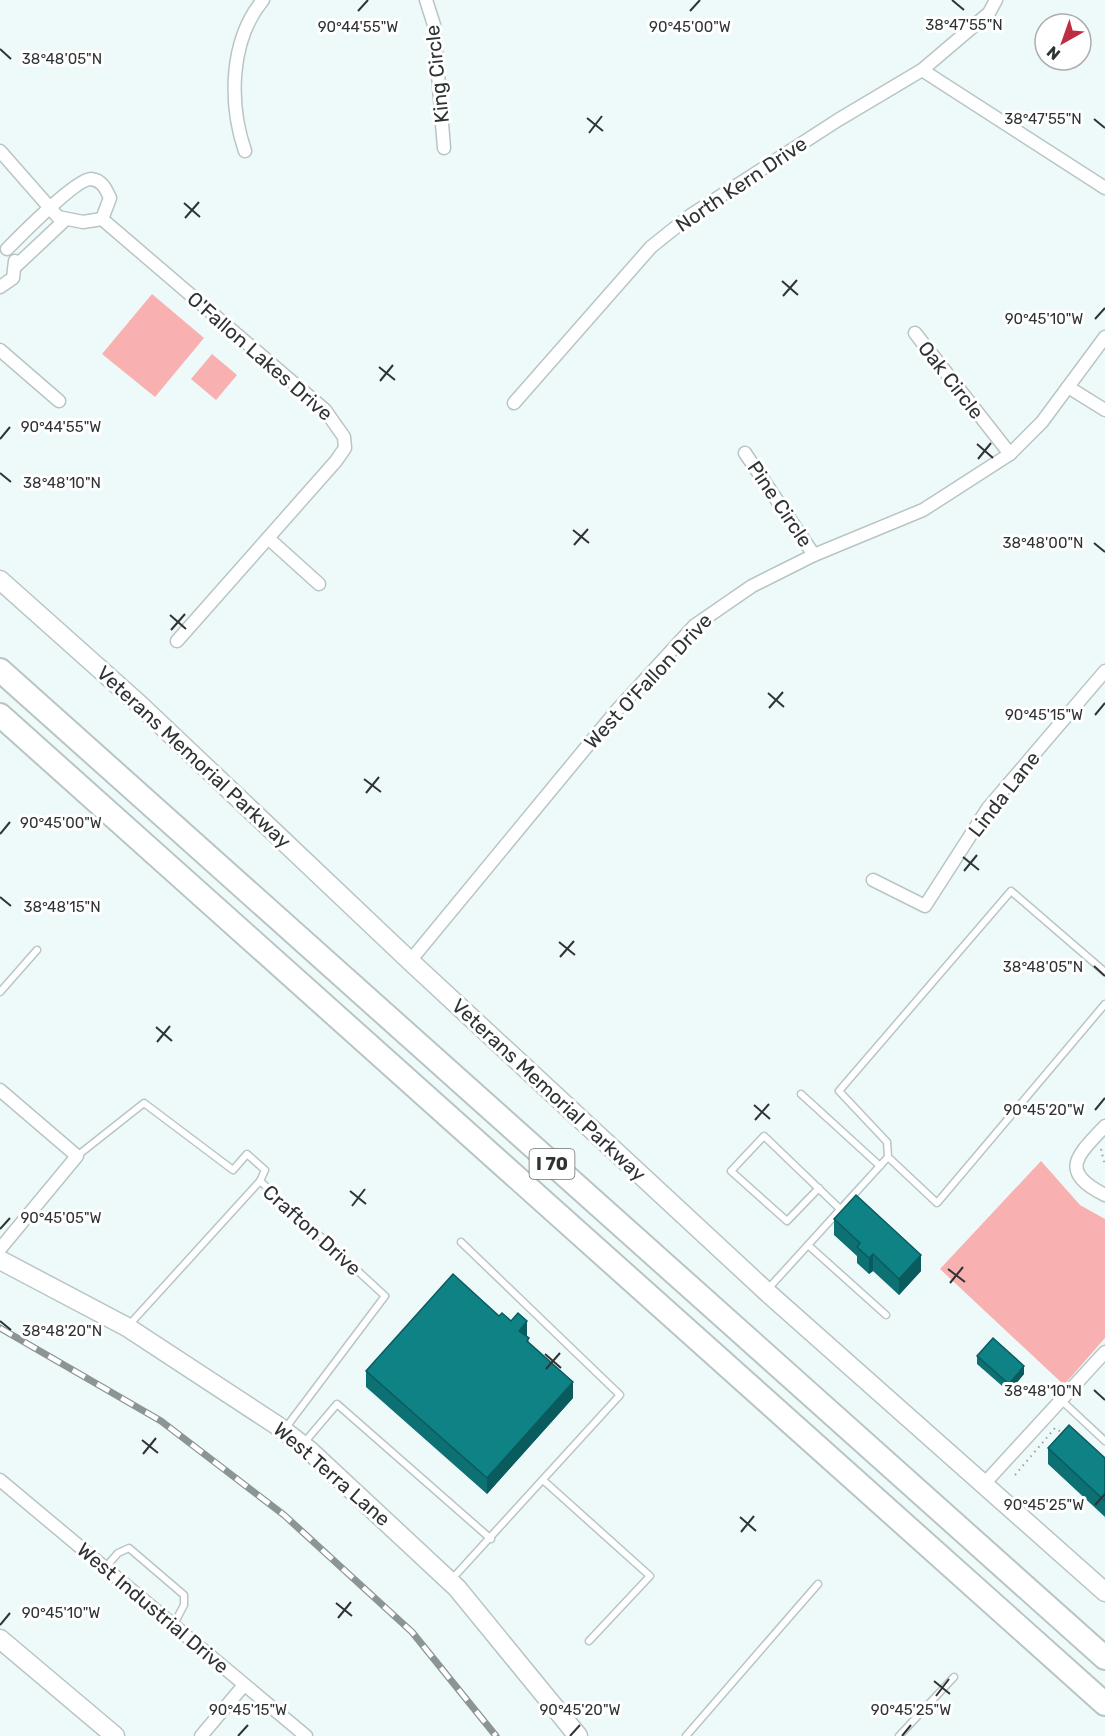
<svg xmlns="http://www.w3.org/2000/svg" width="1105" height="1736" viewBox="0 0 1105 1736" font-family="Rubik,sans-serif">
<rect width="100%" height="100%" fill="#eefafa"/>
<g fill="#f9b0b1">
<path d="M 152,294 L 204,338 L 155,397 L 102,354 Z"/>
<path d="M 212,354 L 237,375 L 216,400 L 191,379 Z"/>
<path d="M 1041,1161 L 1080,1205 L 1105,1219 L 1105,1338 L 1064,1385 L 940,1269 Z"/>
</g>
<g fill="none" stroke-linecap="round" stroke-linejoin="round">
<defs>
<g id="lane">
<path d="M 1105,972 L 1011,891 L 839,1091 L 887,1142 L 888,1157 L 937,1203 L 1105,1004"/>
<path d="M 0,992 L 37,950"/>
<path d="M 801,1094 L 880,1166"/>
<path d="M 77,1156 L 144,1103 L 233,1170 L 247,1154 L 265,1170 L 260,1181"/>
<path d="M 819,1188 L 787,1221 L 731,1171 L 764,1136 L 840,1209"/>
<path d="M 808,1245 L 886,1315"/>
<path d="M 767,1290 L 888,1157"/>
<path d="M 129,1325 L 260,1181 L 385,1296 L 284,1430"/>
<path d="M 1061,1400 L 1105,1441"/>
<path d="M 303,1444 L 337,1404 L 491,1539"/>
<path d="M 543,1480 L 650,1576 L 589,1641"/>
<path d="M 105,1568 L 118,1553 L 129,1548 L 184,1595 L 184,1605 L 174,1624"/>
<path d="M 452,1579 L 620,1395 L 461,1242"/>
<path d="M 686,1736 L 818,1584"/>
<path d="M 899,1736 L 954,1677"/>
</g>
<g id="street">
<path d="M 426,0 L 434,25 L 444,148"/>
<path d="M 922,70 L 1105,188"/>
<path d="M 0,151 L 58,217 L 83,222 L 102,219 L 325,410 L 344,437 L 345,448 L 336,461 L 177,641"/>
<path d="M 245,151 C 229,104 229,41 263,0"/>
<path d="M 7,249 C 20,236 76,179 91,179 C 102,180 106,189 110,198 L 102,219"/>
<path d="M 16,266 L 65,220"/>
<path d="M 0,287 L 13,278 L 15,261"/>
<path d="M 915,333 L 1010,454"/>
<path d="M 0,350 L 59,401"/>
<path d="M 1068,387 L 1105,410"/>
<path d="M 514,403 L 651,247 L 691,215 L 838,120 L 922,70 L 989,13 L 996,0"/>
<path d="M 745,453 L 814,555"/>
<path d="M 268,538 L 319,584"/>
<path d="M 873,880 L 925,906 L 988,808 L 1105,671"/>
<path d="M 410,961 L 617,710 L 694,626 L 752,586 L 814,555 L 923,510 L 1010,454 L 1042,422 L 1105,337"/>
<path d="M 0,1090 L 77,1156 L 0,1249"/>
<path d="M 1105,1126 C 1077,1156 1058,1171 1105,1195"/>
<path d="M 0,1480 L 306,1736"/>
<path d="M 984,1484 L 1105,1352"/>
<path d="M 201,1736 L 244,1685"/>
</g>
<g id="secondary">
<path d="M 0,580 L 139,704 L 410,961 L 768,1293 L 1105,1592"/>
<path d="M 0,1260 L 127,1327 L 278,1426 L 309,1450 L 457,1588 L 578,1736"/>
<path d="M 0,1639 L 115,1736"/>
</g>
<g id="highway">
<path d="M 0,670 L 1105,1658"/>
<path d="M 0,715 L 1105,1704"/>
</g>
</defs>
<use href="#lane" stroke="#b9c5c5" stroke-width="9"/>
<use href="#street" stroke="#b9c5c5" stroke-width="15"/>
<use href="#secondary" stroke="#b9c5c5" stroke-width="21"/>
<use href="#highway" stroke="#b9c5c5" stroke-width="26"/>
<g stroke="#97a0a0" stroke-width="2" stroke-dasharray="1.5 4.5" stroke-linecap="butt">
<path d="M 1101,1149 L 1105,1166"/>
<path d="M 1015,1475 L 1055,1428 L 1064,1434"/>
</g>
<use href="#lane" stroke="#fff" stroke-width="6"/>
<use href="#street" stroke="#fff" stroke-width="12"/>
<use href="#secondary" stroke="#fff" stroke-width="18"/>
<use href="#highway" stroke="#fff" stroke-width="22"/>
<defs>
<path id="rail" d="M 0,1328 L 161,1421 L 284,1515 L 412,1632 L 496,1736"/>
</defs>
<use href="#rail" stroke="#8c9494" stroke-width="7"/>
<use href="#rail" stroke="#fff" stroke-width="4.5" stroke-dasharray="14" stroke-linecap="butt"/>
</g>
<g fill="#0d7073">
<path d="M 834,1219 L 921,1271 L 899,1295 L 873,1271 L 869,1274 L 857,1263 L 857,1256 L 834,1235 Z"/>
<path d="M 499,1316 L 511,1321 L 527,1336 L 529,1343 L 573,1398 L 487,1494 L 366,1387 L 366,1371 Z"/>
<path d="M 977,1356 L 1024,1374 L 1009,1392 L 977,1364 Z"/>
<path d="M 1048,1448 L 1105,1458 L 1105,1517 L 1048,1464 Z"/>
</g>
<g fill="#0a5b5e">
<path d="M 873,1254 L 873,1271 L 869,1274 L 869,1258 Z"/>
<path d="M 921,1255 L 921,1271 L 899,1295 L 899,1279 Z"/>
<path d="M 527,1321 L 527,1338 L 519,1331 Z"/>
<path d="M 1024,1366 L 1024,1374 L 1009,1392 L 1009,1384 Z"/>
<path d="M 573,1382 L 573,1398 L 487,1494 L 487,1478 Z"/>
</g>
<g fill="#0f8286" stroke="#0a5b5e" stroke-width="1.5">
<path d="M 856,1195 L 921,1255 L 899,1279 L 873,1254 L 869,1258 L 857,1247 L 860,1243 L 834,1219 Z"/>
<path d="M 453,1274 L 499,1316 L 502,1313 L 511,1321 L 518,1313 L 527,1321 L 519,1331 L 529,1338 L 527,1341 L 573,1382 L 487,1478 L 366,1371 Z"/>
<path d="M 993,1338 L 1024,1366 L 1009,1384 L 977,1356 Z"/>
<path d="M 1069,1425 L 1105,1458 L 1105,1501 L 1048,1448 Z"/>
</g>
<path fill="none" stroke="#2f3334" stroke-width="2" d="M 952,0 L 964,10M 358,11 L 368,0M 690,11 L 700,0M 0,49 L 11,59M 587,118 L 603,131M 1094,119 L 1105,128M 589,133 L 602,116M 184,203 L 200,217M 185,218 L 199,202M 782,281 L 798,295M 783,296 L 797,280M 1095,319 L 1105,308M 379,367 L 395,380M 380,381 L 393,365M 0,439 L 10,427M 977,444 L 993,458M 978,459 L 991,443M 0,473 L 11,482M 573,530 L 589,543M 1094,543 L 1105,552M 574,545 L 588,529M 170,615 L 186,629M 171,630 L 185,614M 768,693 L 784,707M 769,708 L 783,692M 1095,715 L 1105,703M 364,779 L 381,792M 366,793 L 379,777M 0,834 L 10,822M 963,857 L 979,870M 964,871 L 977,855M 0,897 L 11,906M 559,942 L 575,955M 560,957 L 574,941M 1094,966 L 1105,976M 156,1027 L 172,1041M 157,1042 L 170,1026M 754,1105 L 770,1119M 1095,1110 L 1105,1098M 755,1120 L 769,1104M 350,1191 L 366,1204M 352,1206 L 365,1189M 0,1229 L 10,1218M 948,1269 L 965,1282M 950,1283 L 963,1267M 0,1321 L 11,1330M 545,1354 L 561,1368M 546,1369 L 560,1353M 1094,1390 L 1105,1400M 142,1440 L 158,1453M 143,1454 L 156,1438M 1095,1505 L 1105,1494M 740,1517 L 756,1531M 741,1532 L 754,1516M 336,1603 L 352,1616M 338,1618 L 351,1602M 0,1625 L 10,1613M 934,1681 L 950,1694M 936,1696 L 949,1679M 238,1736 L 248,1725M 570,1736 L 580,1725M 902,1736 L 911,1725"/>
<g text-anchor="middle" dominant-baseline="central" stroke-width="6" stroke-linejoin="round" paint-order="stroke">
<rect fill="#fff" stroke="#6d7071" stroke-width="1.5" x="529.5" y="1149" width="45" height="30" rx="4.5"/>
<g font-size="18" font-weight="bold" fill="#2f3334">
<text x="552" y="1164">I 70</text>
</g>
<g font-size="20" fill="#2f3334" stroke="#fff">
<text transform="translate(437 74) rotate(-96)">King Circle</text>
<text transform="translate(741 184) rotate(-34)">North Kern Drive</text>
<text transform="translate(260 356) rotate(41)">O'Fallon Lakes Drive</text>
<text transform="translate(951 380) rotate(52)">Oak Circle</text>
<text transform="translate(780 504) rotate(56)">Pine Circle</text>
<text transform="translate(648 681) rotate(-47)">West O'Fallon Drive</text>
<text transform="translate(194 757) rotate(43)">Veterans Memorial Parkway</text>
<text transform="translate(1004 794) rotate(-52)">Linda Lane</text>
<text transform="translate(549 1090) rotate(43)">Veterans Memorial Parkway</text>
<text transform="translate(312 1230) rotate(42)">Crafton Drive</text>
<text transform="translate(332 1474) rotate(41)">West Terra Lane</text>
<text transform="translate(153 1608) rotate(40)">West Industrial Drive</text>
</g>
</g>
<g font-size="15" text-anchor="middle" fill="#2f3334" stroke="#fff" stroke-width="6" stroke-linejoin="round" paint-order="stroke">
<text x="964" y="30">38°47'55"N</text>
<text x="358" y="32">90°44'55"W</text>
<text x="690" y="32">90°45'00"W</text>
<text x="62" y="64">38°48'05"N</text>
<text x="1043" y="124">38°47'55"N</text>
<text x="1044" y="324">90°45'10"W</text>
<text x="61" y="432">90°44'55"W</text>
<text x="62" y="488">38°48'10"N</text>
<text x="1043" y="548">38°48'00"N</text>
<text x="1044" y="720">90°45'15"W</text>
<text x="61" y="828">90°45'00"W</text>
<text x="62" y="912">38°48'15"N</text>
<text x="1043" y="972">38°48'05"N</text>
<text x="1044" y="1115">90°45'20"W</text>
<text x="61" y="1223">90°45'05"W</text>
<text x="62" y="1336">38°48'20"N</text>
<text x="1043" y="1396">38°48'10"N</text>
<text x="1044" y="1510">90°45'25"W</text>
<text x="61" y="1618">90°45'10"W</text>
<text x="248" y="1715">90°45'15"W</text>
<text x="580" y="1715">90°45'20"W</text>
<text x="911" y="1715">90°45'25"W</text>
</g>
<g transform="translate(1063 42) rotate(220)"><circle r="28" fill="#ffffff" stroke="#acadae" stroke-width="1.5"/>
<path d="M0-4.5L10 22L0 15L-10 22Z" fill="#be2d43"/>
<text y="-9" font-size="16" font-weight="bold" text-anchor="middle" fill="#2f3334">N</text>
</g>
</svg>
